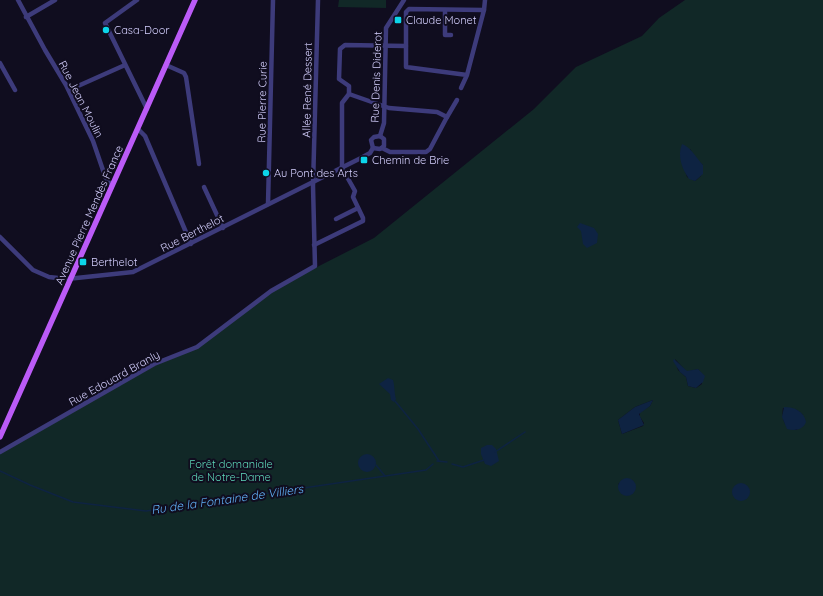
<svg xmlns="http://www.w3.org/2000/svg" width="823" height="596" viewBox="0 0 823 596" font-family="Quicksand,sans-serif">
<rect width="100%" height="100%" fill="#100d1f"/>
<g fill="#112827" fill-rule="evenodd">
<path d="M 339,0 L 386,0 L 386,8 L 338,7 Z"/>
<path d="M 685,0 L 823,0 L 823,596 L 0,596 L 0,453 L 154,366 L 197,348 L 270,291 L 374,238 L 534,109 L 576,67 L 642,36 L 659,18 ZM 690,149 L 696,159 L 703,165 L 701,176 L 695,181 L 687,177 L 681,158 ZM 675,359 L 687,372 L 698,369 L 701,373 L 702,384 L 696,388 L 688,386 L 686,377 L 678,370 ZM 653,400 L 650,406 L 640,412 L 640,417 L 644,423 L 643,426 L 622,434 L 618,420 L 635,407 ZM 783,408 L 797,410 L 803,415 L 797,430 C 785,430 781,419 783,408 ZM 626,479 L 633,481 L 635,485 L 634,491 L 627,496 L 618,484 Z"/>
</g>
<g fill="#0e2342">
<path d="M 682,144 C 692,148 696,158 703,165 L 703,174 L 695,181 L 689,179 C 682,169 677,156 682,144 Z"/>
<path d="M 580,223 L 594,228 L 598,234 L 597,243 L 587,248 L 583,244 L 581,231 L 577,227 Z"/>
<path d="M 674,359 L 687,371 L 698,369 L 705,376 L 703,382 L 696,388 L 688,386 L 686,377 L 680,372 L 673,361 Z"/>
<path d="M 388,378 L 393,380 C 395,387 394,392 396,399 L 394,402 L 391,400 L 390,394 L 379,384 Z"/>
<path d="M 653,400 L 650,406 L 639,414 L 644,425 L 622,434 L 618,420 L 635,407 Z"/>
<path d="M 784,407 C 794,407 804,411 806,422 C 803,430 795,431 787,429 L 782,417 Z"/>
<path d="M 487,445 L 492,445 L 496,449 L 499,461 L 491,466 L 485,464 L 481,454 L 481,448 Z"/>
<circle cx="367" cy="463" r="9"/>
<circle cx="627" cy="487" r="9"/>
<circle cx="741" cy="492" r="9"/>
</g>
<g fill="none" stroke-linecap="round" stroke-linejoin="round">
<g stroke="#0e2342" stroke-width="1.5">
<path d="M 395,401 L 418,429 L 439,461"/>
<path d="M 495,452 L 525,432"/>
<path d="M 437,461 L 447,462"/>
<path d="M 452,464 L 463,467 L 484,460"/>
<path d="M 376,465 L 385,476"/>
<path d="M 0,471 L 30,485 L 73,502 L 146,511 L 426,470 L 433,464"/>
</g>
<g stroke="#3d3b7b" stroke-width="4.5">
<path d="M 18,0 L 45,50 L 66,85 L 93,141 L 106,179 L 112,186"/>
<path d="M 137,0 L 105,23 L 147,109"/>
<path d="M 445,10 L 445,35 L 451,35"/>
<path d="M 484,10 L 485,0"/>
<path d="M 26,17 L 55,0"/>
<path d="M 0,63 L 15,90"/>
<path d="M 166,65 L 184,73 L 186,77 L 199,164"/>
<path d="M 461,88 L 467,75 L 484,10 L 409,9 L 406,12 L 406,67 L 467,75"/>
<path d="M 69,90 L 125,65"/>
<path d="M 349,94 L 389,108 L 437,112 L 447,117 L 430,149 L 426,152 L 390,152 L 382,148"/>
<path d="M 447,117 L 457,100"/>
<path d="M 138,129 L 145,136 L 191,244"/>
<path d="M 380,136 L 384,123 L 386,28 L 404,0"/>
<path d="M 373,148 L 380,149 L 384,146 L 384,139 L 380,136"/>
<path d="M 373,148 L 371,140 L 374,137 L 380,136"/>
<path d="M 204,187 L 223,228"/>
<path d="M 268,204 L 273,0"/>
<path d="M 336,219 L 358,208"/>
<path d="M 0,237 L 33,270 L 49,277 L 67,279 L 133,272 L 361,158 L 370,153 L 373,148"/>
<path d="M 314,245 L 363,221 L 363,218 L 353,197 L 355,191 L 342,168 L 342,103 L 349,94 L 349,86 L 339,79 L 340,49 L 345,45 L 406,46"/>
<path d="M 0,452 L 154,364 L 197,347 L 271,291 L 315,266 L 313,186 L 318,0"/>
</g>
<path stroke="#bb5bf7" stroke-width="5.5" d="M 0,437 L 195,0"/>
</g>
<g fill="#0cd5ea" stroke="#100d1f" stroke-width="1.5">
<rect x="394" y="16" width="8" height="8" rx="2"/>
<circle cx="106" cy="30" r="4"/>
<rect x="360" y="156" width="8" height="8" rx="2"/>
<circle cx="266" cy="173" r="4"/>
<rect x="79" y="258" width="8" height="8" rx="2"/>
</g>
<g text-anchor="middle" dominant-baseline="central" stroke-width="4" stroke-linejoin="round" paint-order="stroke">
<g font-size="11" fill="#d3cefc" stroke="#100d1f" text-anchor="start">
<text x="406" y="20">Claude Monet</text>
<text x="114" y="30">Casa-Door</text>
<text x="372" y="160">Chemin de Brie</text>
<text x="274" y="173">Au Pont des Arts</text>
<text x="91" y="262">Berthelot</text>
</g>
<g font-size="11" fill="#d3cefc" stroke="#100d1f">
<text transform="translate(376 77) rotate(-88)">Rue Denis Diderot</text>
<text transform="translate(307 90) rotate(-89)">Allée René Dessert</text>
<text transform="translate(81 99) rotate(63)">Rue Jean Moulin</text>
<text transform="translate(262 102) rotate(-89)">Rue Pierre Curie</text>
<text transform="translate(89 215) rotate(-66)">Avenue Pierre Mendès France</text>
<text transform="translate(192 233) rotate(-27)">Rue Berthelot</text>
<text transform="translate(114 378) rotate(-29)">Rue Edouard Branly</text>
</g>
<g font-size="11" fill="#5ed8b9" stroke="#100d1f">
<text x="231" y="464">Forêt domaniale<tspan x="231" dy="13">de Notre-Dame</tspan></text>
</g>
<g font-size="12" font-style="italic" fill="#61b2f7" stroke="#100d1f">
<text transform="translate(227 499) rotate(-8)">Ru de la Fontaine de Villiers</text>
</g>
</g>
</svg>
